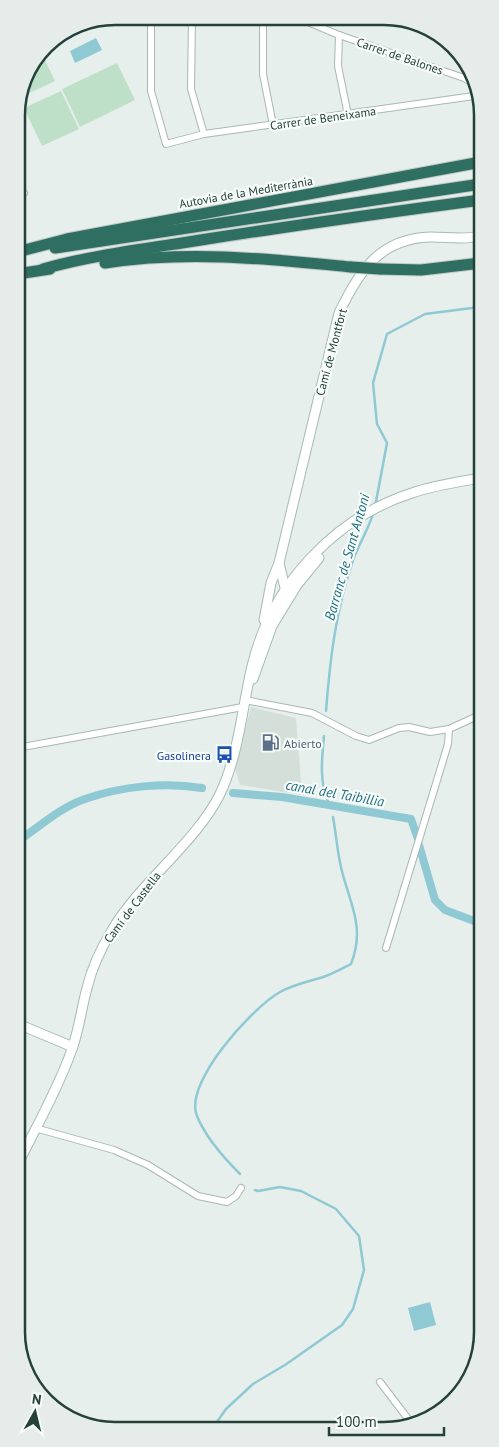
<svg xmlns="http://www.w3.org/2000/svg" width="499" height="1447" viewBox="0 0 499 1447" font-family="'PT Sans',sans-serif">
<rect width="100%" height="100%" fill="#e6efeb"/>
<path fill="#d4dfda" d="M 251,707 L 296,718 L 302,795 L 240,785 L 235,768 Z"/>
<g fill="#bfe0c8">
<path d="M 41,52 L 55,81 L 19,98 L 27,71 Z"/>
<path d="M 117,63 L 135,100 L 80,127 L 62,89 Z"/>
<path d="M 61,91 L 79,129 L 42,146 L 24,108 Z"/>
</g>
<g fill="#8ec9d4">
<path d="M 96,38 L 102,50 L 75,63 L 70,51 Z"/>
<path d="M 430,1302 L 436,1325 L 414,1331 L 408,1308 Z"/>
</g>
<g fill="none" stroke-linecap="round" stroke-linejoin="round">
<g stroke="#8ec9d4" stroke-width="2.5">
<path d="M 375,507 L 387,443 L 377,424 L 373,383 L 387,334 L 425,314 L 472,308 L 481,304"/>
<path d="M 326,711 C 330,659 336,609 353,560 C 359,544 368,530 373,514"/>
<path d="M 324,736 C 322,758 319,781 328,801"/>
<path d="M 240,1174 C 225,1159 205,1136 197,1116 C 183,1083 253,1007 280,992 C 293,985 306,982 320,978 C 331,975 341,969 351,964 C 366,926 349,903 341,867 C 337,850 336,833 333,817"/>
<path d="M 212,1429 L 226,1409 L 253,1384 L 285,1365 L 342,1325 L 353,1309 L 364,1270 L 359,1236 L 336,1209 L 301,1191 L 280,1187 L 258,1191 L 255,1190"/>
</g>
<g stroke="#8ec9d4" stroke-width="8">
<path d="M 233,793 L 282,797 L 411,819 L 418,839"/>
<path d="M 17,842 C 39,827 61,807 85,799 C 122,786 165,782 202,788"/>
<path d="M 419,845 L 435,900 L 445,910 L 482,924"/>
</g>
<defs>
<g id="street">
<path d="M 151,16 L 151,91 L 166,144 L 204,134 L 481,95"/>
<path d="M 192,17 L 191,89 L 204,134"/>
<path d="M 263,17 L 263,74 L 273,125"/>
<path d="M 296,17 L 339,35 L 464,78 L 475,84"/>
<path d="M 339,35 L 338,66 L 348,115"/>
<path d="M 17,183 L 24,193 L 17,197"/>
<path d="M 245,700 L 312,713 L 356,736 L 369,740 L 399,728 L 409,727 L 430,732 L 449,729 L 482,714"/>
<path d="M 17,748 L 243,707"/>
<path d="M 386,948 L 448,744 L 449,729"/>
<path d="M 35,1128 L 114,1150 L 148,1165 L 198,1196 L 227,1202 L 236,1196 L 241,1188"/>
<path d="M 380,1382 L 412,1424"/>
</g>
<g id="secondary">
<path d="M 279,563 L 286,592"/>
<path d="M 264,620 L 271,583 L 279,563 L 339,313 C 359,271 380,238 431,237 C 448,237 464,240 481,236"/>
<path d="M 253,679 L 272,626 L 297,585 L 319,558"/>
<path d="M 18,1024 L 73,1047"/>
<path d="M 18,1164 C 36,1127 57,1091 71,1052 C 79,1031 81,1010 87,988 C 92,968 100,950 111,932 C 138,884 196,843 220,794 C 239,754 242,708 252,666 C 271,586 334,518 412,493 C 435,485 458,482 481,478"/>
</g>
<g id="highway">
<path d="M 55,248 L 481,184"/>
<path d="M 17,252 L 67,239 L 481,162"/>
<path d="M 105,263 C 188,250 269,259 351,267"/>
<path d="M 43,269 C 96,254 152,248 207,239 C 298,225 389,212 481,200"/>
<path d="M 380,269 L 421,270 L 481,263"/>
<path d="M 17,274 L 50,269"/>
</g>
</defs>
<use href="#street" stroke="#a8b8b2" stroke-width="8"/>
<use href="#secondary" stroke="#a4bbb3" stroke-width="11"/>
<use href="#highway" stroke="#c2cac8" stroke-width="13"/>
<use href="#street" stroke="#fff" stroke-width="6"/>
<use href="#secondary" stroke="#fff" stroke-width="9"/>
<use href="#highway" stroke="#2f6f62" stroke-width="11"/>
<defs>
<path id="highway-bridge" d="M 351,267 L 380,269"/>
</defs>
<use href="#highway-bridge" stroke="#c2cac8" stroke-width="13" stroke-linecap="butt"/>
<use href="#highway-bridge" stroke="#2f6f62" stroke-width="11"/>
</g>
<defs>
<symbol id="fuel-bare" viewBox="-9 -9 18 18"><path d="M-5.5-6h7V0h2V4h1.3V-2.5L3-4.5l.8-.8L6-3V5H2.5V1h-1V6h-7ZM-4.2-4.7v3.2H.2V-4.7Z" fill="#5c6f8a" stroke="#f7fbf9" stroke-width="2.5" paint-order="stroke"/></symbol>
<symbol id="bus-bare" viewBox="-9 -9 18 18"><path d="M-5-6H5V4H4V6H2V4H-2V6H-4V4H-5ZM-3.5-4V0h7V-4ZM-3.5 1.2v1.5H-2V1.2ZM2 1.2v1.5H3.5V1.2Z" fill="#1a4fb4" stroke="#f7fbf9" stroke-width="2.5" paint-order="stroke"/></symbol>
</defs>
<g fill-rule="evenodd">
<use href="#fuel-bare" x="258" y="730" width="25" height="25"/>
<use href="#bus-bare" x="212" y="742" width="25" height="25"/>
</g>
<g text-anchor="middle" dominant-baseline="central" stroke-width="4.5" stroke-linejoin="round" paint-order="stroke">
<g font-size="12" fill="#24423a" stroke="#f7fbf9">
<text transform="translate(400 56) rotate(19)">Carrer de Balones</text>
<text transform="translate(323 118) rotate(-8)">Carrer de Beneixama</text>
<text transform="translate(246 192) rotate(-10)">Autovia de la Mediterrània</text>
<text transform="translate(331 352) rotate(-75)">Camí de Montfort</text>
<text transform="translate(132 907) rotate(-53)">Camí de Castella</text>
</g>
<g font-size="12" fill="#4e5e75" stroke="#f7fbf9" text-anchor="start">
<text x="284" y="743">Abierto</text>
</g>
<g font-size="12" fill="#164399" stroke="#f7fbf9" text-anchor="end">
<text x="211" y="755">Gasolinera</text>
</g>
<g font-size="14" font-style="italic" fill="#1c6f80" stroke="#f7fbf9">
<text transform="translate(347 557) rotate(-74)">Barranc de Sant Antoni</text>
<text transform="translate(335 793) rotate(10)">canal del Taibillia</text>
</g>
</g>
<path d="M0 0H499V1447H0ZM115 25H384A90 90 0 0 1 474 115V1332A90 90 0 0 1 384 1422H115A90 90 0 0 1 25 1332V115A90 90 0 0 1 115 25Z" fill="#e6ecea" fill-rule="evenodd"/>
<path fill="none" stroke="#24423a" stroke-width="2.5" d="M115 25H384A90 90 0 0 1 474 115V1332A90 90 0 0 1 384 1422H115A90 90 0 0 1 25 1332V115A90 90 0 0 1 115 25Z"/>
<g transform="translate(35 1412) rotate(8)" stroke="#f7fbf9" stroke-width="4" paint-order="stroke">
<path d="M0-4L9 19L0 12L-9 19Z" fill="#24423a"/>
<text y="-8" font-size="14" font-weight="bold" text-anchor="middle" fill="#24423a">N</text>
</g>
<path d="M329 1427v8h115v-8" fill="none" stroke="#24423a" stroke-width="2.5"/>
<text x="336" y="1427" font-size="15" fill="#24423a" stroke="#f7fbf9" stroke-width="4" paint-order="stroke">100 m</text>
</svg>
